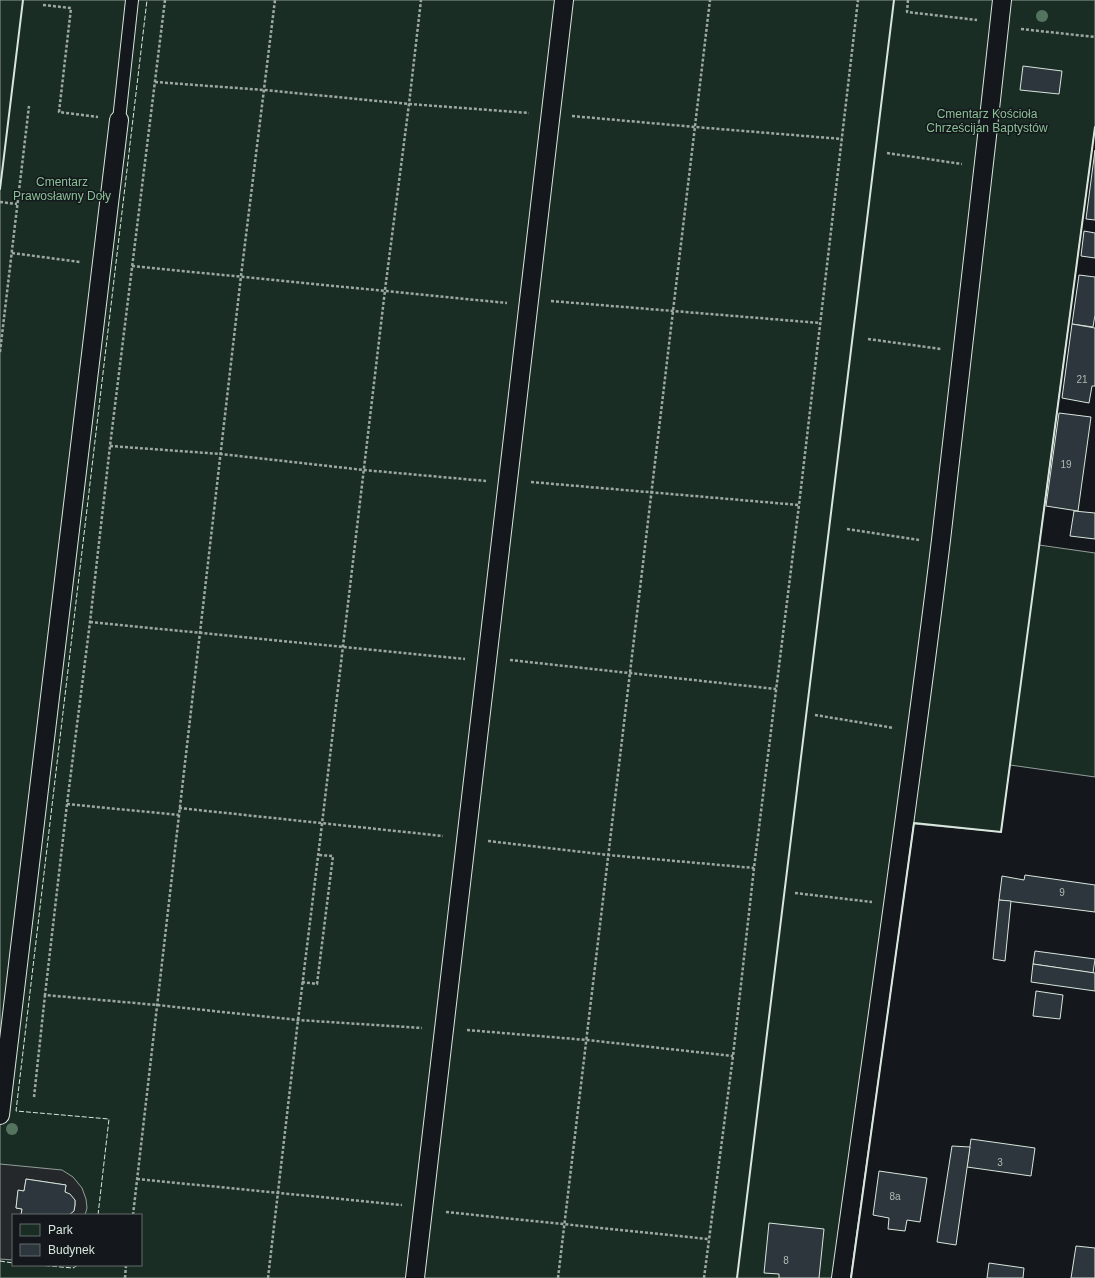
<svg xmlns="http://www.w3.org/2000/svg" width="1095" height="1278" viewBox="0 0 1095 1278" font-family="Arial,sans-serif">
<rect width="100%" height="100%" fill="#14181c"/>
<path fill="#1a2d24" stroke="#939e99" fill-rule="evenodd" d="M 0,0 L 1095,0 L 1095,127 L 1039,545 L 1095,553 L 1095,777 L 1010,765 L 1001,832 L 914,824 L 851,1278 L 0,1278 ZM 13,1215 L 141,1215 L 141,1265 L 13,1265 Z"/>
<path fill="#24282b" stroke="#939e99" d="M 0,1164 L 62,1170 L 73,1177 L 82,1188 L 86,1199 L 87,1208 L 85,1215 L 69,1215 L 74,1210 L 75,1205 L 75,1200 L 65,1192 L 66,1185 L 26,1179 L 24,1191 L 18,1191 L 16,1208 L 22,1209 L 21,1215 L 13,1215 L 13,1260 L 0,1259 Z"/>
<g fill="#2c363c" stroke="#d8e6dc">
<path d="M 1023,66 L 1062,71 L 1059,94 L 1020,90 Z"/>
<path d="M 1095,150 L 1095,220 L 1086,219 Z"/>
<path d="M 1084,231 L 1095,233 L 1095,258 L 1081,256 Z"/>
<path d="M 1079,275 L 1095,277 L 1095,315 L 1093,327 L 1072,324 Z"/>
<path d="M 1072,324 L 1095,328 L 1095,386 L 1092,386 L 1089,403 L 1062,398 Z"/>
<path d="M 1059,413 L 1091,417 L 1078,511 L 1046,506 Z"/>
<path d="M 1074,511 L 1095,513 L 1095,539 L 1070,536 Z"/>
<path d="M 1025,875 L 1095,885 L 1095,912 L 999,900 L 1002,876 L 1024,880 Z"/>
<path d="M 999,900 L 1011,901 L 1005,961 L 993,959 Z"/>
<path d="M 1035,951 L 1095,959 L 1093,973 L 1033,964 Z"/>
<path d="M 1033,964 L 1095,973 L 1095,991 L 1031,982 Z"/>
<path d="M 1036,991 L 1063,995 L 1060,1019 L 1033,1016 Z"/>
<path d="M 971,1139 L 1035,1148 L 1031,1176 L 967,1167 Z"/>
<path d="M 952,1146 L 970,1147 L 956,1245 L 937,1242 Z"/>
<path d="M 879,1171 L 927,1178 L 920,1222 L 907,1220 L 905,1231 L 888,1229 L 889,1218 L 873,1215 Z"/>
<path d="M 26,1179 L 66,1185 L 65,1192 L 70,1194 L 75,1200 L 75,1205 L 74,1211 L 69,1215 L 21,1215 L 22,1209 L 16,1208 L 18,1190 L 24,1191 Z"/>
<path d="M 769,1223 L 824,1229 L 819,1278 L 779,1278 L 779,1274 L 764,1273 Z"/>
<path d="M 1076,1246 L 1095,1248 L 1095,1278 L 1071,1278 Z"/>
<path d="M 989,1263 L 1024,1268 L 1023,1278 L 987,1278 Z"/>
</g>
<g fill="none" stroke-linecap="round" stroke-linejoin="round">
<defs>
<path id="service" d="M 119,120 L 132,0"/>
<g id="pedestrian">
<path d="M 0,1115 L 119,120"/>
<path d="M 415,1278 L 564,0"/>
<path d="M 841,1278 C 875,1032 911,787 941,540 C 963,360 982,180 1002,0"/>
</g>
</defs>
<use href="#service" stroke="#d8e6dc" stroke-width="14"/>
<use href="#pedestrian" stroke="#d8e6dc" stroke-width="20"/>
<g stroke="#9da8a2" stroke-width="2.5" stroke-dasharray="3 2" stroke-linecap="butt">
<path d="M 165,0 L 110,446 L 90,622 L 67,804 L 45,995 L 157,1005 L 298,1020 L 422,1028"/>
<path d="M 908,0 L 907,12 L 977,20"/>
<path d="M 43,5 L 71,8 L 59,112 L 98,117"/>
<path d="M 1021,29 L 1095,37"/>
<path d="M 155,82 L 264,90 L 409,104 L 529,113"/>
<path d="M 572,116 L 695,127 L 842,139"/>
<path d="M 887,153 L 962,164"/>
<path d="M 0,202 L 17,204"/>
<path d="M 12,253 L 80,262"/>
<path d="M 132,266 L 507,303"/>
<path d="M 551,301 L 820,323"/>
<path d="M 868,339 L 941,349"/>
<path d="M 0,352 L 29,106"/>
<path d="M 110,446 L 221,454 L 364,470 L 486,481"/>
<path d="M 531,482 L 799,505"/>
<path d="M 847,529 L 919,540"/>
<path d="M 90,622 L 465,659"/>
<path d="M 510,660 L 776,689"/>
<path d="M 815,715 L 894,728"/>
<path d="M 67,804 L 179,815"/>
<path d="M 179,808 L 443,836"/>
<path d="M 488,841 L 608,855 L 754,868"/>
<path d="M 795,893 L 872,902"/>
<path d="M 302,982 L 317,984 L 333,856 L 318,855"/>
<path d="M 467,1030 L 587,1040 L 733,1056"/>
<path d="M 34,1097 L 45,995"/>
<path d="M 137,1179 L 402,1205"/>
<path d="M 446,1212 L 708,1239"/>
<path d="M 133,1215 L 241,276 L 275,0"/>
<path d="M 125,1278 L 126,1265"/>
<path d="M 268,1278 L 298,1020 L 322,824 L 385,290 L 409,104 L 421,0"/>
<path d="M 558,1278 L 710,0"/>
<path d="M 704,1278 L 733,1056 L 754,868 L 799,505 L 858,0"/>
</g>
<use href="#service" stroke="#14181c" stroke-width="12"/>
<use href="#pedestrian" stroke="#14181c" stroke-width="18"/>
<g stroke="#d8e6dc" stroke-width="1" stroke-dasharray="5 2" stroke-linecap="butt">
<path d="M 98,1215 L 109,1119 L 16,1111 L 147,0"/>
<path d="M 0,1261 L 13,1263"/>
<path d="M 38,1265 L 73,1268 L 78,1265"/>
</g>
<g stroke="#d8e6dc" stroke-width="2">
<path d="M 0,189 L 23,0"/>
<path d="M 737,1278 L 894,0"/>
<path d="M 851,1278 L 914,823 L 1001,832 L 1095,127"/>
</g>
</g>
<g fill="#55745f">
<circle cx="1042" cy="16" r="6"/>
<circle cx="12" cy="1129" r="6"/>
</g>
<g text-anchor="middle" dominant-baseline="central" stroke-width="3" stroke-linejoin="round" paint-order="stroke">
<g font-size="10" fill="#adbab4">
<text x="1082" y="379">21</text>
<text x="1066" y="464">19</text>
<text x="1062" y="892">9</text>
<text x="1000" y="1162">3</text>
<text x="895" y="1196">8a</text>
<text x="786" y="1260">8</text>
</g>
<g font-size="12" fill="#8ac095" stroke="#14181c">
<text x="987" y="114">Cmentarz Kościoła<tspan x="987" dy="14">Chrześcijan Baptystów</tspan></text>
<text x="62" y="182">Cmentarz<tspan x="62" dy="14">Prawosławny Doły</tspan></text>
</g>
</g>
<rect x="12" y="1214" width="130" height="52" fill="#14181c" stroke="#626a69"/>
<rect x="20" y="1224" width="20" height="12" fill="#1a2d24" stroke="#626a69"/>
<text x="48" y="1234" font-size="12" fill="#d8e6dc">Park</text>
<rect x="20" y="1244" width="20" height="12" fill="#2c363c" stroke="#626a69"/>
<text x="48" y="1254" font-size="12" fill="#d8e6dc">Budynek</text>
</svg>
